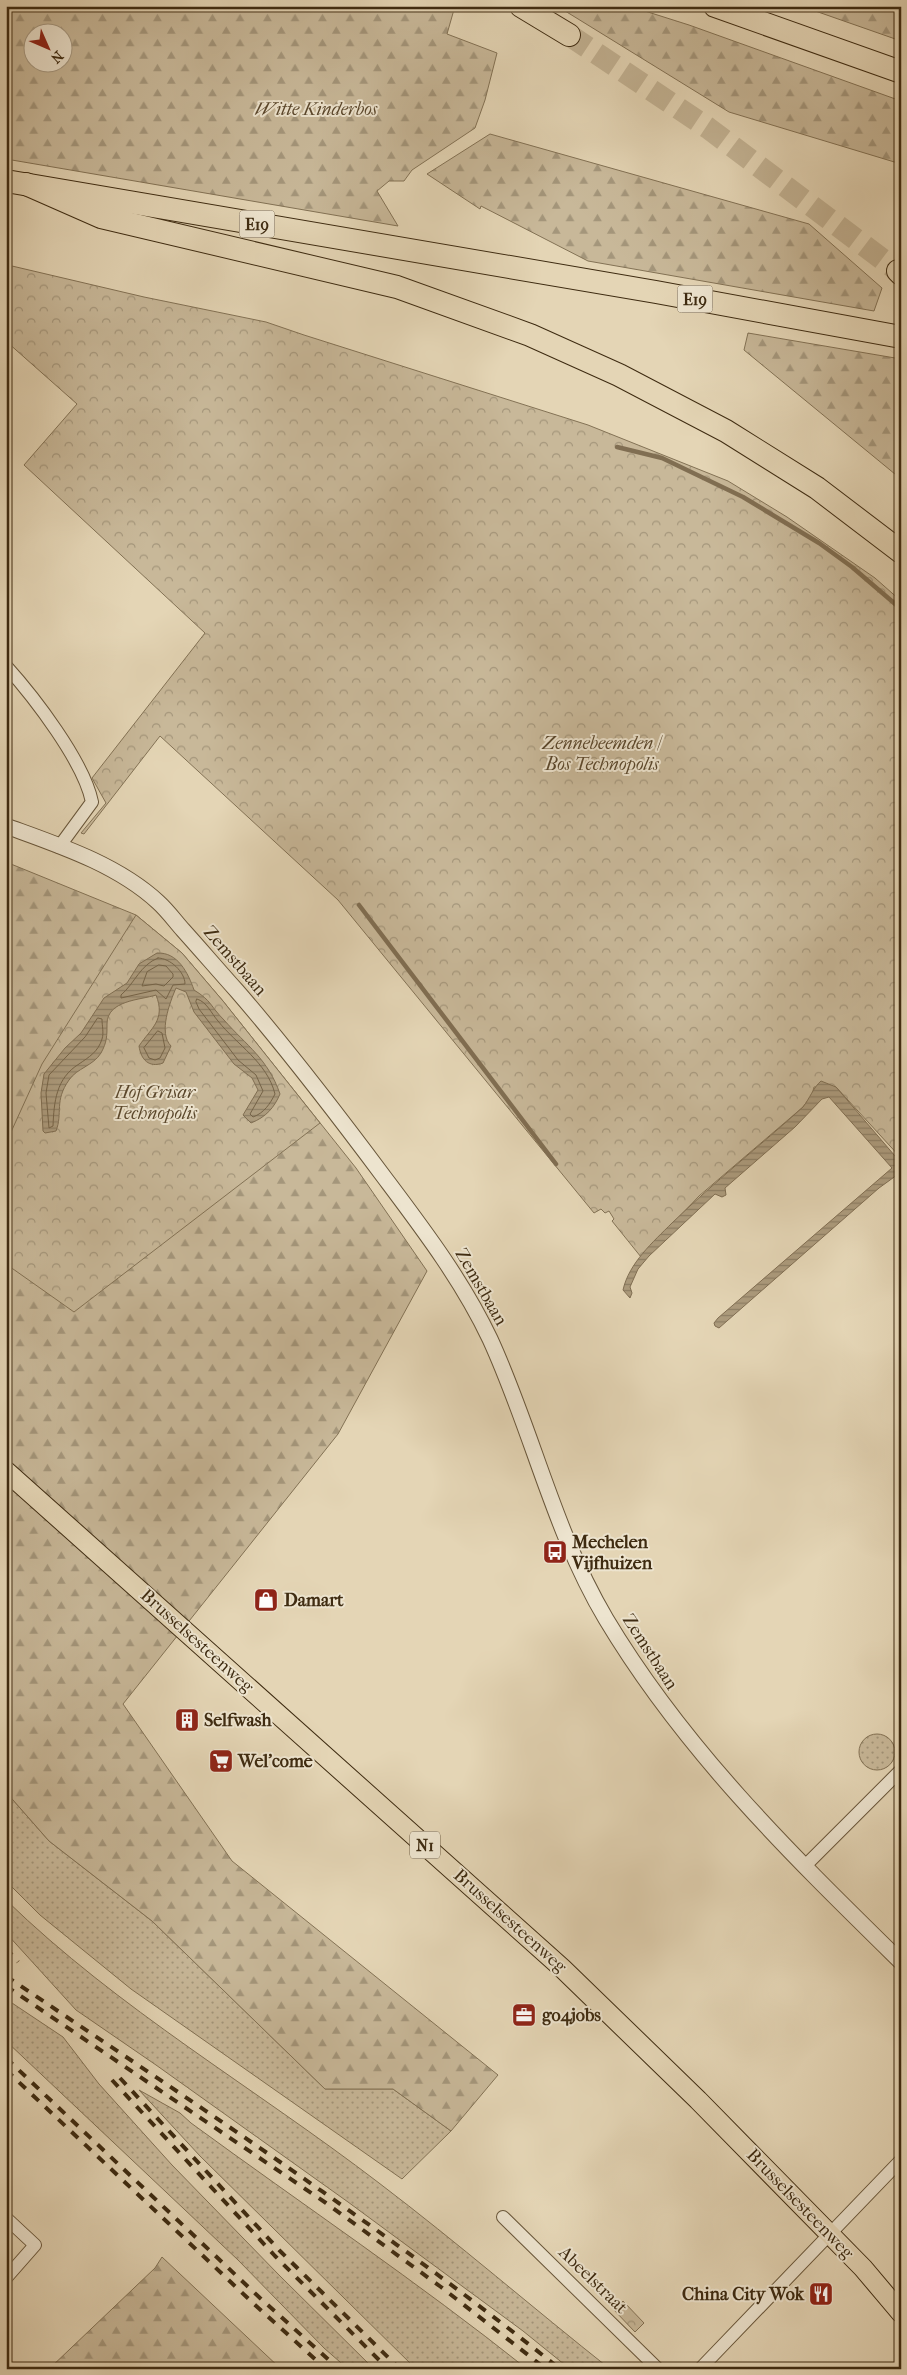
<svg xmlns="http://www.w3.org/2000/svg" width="907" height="2375" viewBox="0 0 907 2375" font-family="'IM FELL French Canon',serif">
<defs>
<pattern id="grass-dots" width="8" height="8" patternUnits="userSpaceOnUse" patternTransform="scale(1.25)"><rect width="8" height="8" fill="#c8b899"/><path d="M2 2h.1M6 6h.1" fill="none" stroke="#a4967b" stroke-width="1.8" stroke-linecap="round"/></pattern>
<pattern id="forest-firs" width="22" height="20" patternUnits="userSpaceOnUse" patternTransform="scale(1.25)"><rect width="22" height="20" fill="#c8b899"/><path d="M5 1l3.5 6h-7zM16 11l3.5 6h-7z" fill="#a4967b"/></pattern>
<pattern id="park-crowns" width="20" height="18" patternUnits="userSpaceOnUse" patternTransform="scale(1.25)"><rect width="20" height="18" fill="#c8b899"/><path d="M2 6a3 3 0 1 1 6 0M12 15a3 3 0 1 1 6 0" fill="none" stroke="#a4967b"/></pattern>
<pattern id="water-rules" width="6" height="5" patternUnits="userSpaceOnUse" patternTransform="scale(1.25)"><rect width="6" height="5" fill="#ac9b7d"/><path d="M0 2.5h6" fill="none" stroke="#8d7f65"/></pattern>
</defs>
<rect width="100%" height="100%" fill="#e4d5b5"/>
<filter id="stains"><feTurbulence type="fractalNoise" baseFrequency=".004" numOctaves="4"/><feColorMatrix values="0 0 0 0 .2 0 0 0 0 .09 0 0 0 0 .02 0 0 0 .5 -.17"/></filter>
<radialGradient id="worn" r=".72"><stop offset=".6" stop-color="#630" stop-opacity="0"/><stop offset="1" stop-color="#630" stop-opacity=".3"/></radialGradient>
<g fill="url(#grass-dots)" stroke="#837255">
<circle cx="877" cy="1752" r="18"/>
<path d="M 6,1792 L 49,1841 L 152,1921 L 325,2089 L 393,2089 L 451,2131 L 402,2179 L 131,1989 L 40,1915 L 6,1881 Z"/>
<path d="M 6,1900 C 118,2009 255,2088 379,2183 C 458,2243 533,2308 610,2369 L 570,2369 L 523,2331 L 348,2202 L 156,2065 L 76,2010 L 6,1933 Z"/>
<path d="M 6,1999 L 63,2037 L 99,2084 L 172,2165 L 279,2275 L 374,2369 L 348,2369 L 324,2348 L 238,2260 L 6,2041 Z"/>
<path d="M 139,2090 L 180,2113 L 191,2123 C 303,2205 418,2282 527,2369 L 416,2369 L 200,2156 Z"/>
</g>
<g fill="url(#forest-firs)" stroke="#837255" fill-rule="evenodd">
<path d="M 6,6 L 455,6 L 447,34 L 497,53 L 485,100 L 475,128 L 412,170 L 404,181 L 389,181 L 377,191 L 398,226 L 6,159 ZM 62,32 L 62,62 L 32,62 L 32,32 Z"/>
<path d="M 557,6 L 629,6 L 689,25 L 901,101 L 901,164 L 729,112 Z"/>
<path d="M 801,6 L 901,6 L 901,41 Z"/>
<path d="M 490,134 L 809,224 L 882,288 L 874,311 L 588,261 L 481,206 L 480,209 L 427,174 Z"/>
<path d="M 748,333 L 901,359 L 901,479 L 744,350 Z"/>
<path d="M 6,862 L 136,915 L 182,953 L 223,1001 L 356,1168 L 427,1271 L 338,1434 L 123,1704 L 232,1861 L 498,2075 L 451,2131 L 393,2089 L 325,2089 L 152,1921 L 49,1841 L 6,1792 Z"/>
<path d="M 162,2257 L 281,2369 L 49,2369 L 155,2268 Z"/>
</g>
<g fill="url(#park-crowns)" stroke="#837255">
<path d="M 12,266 L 144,297 L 266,322 L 304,335 L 588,425 L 728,481 L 787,517 L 875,578 L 901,601 L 901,1158 L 836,1087 L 814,1087 L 812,1095 L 803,1107 L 699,1196 L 641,1257 L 612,1221 L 614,1219 L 609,1211 L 605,1213 L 601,1209 L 594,1213 L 338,900 L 160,736 L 84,834 L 81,833 L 106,803 L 92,778 L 205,633 L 24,465 L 77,404 L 7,342 L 6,307 Z"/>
<path d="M 136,915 L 182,953 L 223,1001 L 320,1123 L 74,1312 L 6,1264 L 6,1143 L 42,1064 Z"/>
<path d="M 623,2301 L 644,2323 L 635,2332 L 614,2310 Z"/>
</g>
<g fill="url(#water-rules)" stroke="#806e52">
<path d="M 157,953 C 178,952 188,973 194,990 C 212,1001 210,1006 224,1020 C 247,1046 268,1059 280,1094 C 274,1108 266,1117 251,1123 L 243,1115 L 258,1090 L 252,1078 L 234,1064 L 194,1012 L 186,992 L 176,988 C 170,1002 158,1033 171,1046 L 163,1063 C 149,1068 141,1060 139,1046 C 151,1028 166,1020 156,995 C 141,1000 107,1000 107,1024 C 107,1036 107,1042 101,1053 C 93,1066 77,1068 69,1080 C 54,1101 63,1113 56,1131 L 45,1133 L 43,1131 L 41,1093 L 44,1074 L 65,1048 L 81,1033 L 104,998 L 127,983 L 139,964 Z"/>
<path d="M 821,1081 L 836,1087 L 901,1163 L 901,1178 L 897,1175 L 879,1188 L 719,1328 L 715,1326 L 714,1323 L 718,1318 L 892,1168 L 829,1097 L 822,1099 L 795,1127 L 725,1188 L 726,1195 L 722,1197 L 715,1194 L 649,1256 L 638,1269 L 630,1287 L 632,1293 L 630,1298 L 623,1290 C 629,1263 653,1242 672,1223 C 714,1182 760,1146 803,1107 C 810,1098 813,1088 821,1081 Z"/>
</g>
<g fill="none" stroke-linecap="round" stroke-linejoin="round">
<g stroke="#756347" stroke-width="1">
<path d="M 158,958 C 170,958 185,972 185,984 L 173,985 L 166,999 L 156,990 L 121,998 L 121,995 C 135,983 140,965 158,958 Z"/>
<path d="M 159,965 L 166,966 L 173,974 L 173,977 L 164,986 L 156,984 L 142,986 L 147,972 Z"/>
<path d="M 197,999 C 207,1002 211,1013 218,1021 C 237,1045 267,1062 275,1094 C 270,1104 264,1113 253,1117 L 250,1114 L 263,1091 L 256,1075 L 238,1060 L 199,1009 L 196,1002 Z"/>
<path d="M 98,1018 L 102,1019 C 102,1026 104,1033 102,1039 C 98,1052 89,1057 79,1064 C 56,1078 54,1102 53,1126 L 49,1128 L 46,1093 L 49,1075 L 85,1037 Z"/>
<path d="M 158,1031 L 162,1033 L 165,1048 L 160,1058 L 155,1060 L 149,1058 L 144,1048 Z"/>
</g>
<g stroke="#806e52" stroke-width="4.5">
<path d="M 617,447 L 662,458 L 743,497 L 819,543 L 852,567 L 901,609"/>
<path d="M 359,905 L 556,1164"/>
</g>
<path stroke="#c3b394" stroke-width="22" stroke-dasharray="22 11" stroke-linecap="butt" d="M 569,35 L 708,128 L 898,271"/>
<defs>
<g id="minor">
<path d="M 6,666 C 34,697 84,762 92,802 L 59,847"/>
<path d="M 804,1867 L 901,1770"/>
<path d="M 503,2217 L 658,2369"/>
<path d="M 6,2218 L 35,2245 L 6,2278"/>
<path d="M 700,2369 L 901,2160"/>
</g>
<path id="tertiary" d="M 6,826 C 58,845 117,864 158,902 C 167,910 175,921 183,930 C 201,950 219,971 237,991 C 289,1051 337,1114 384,1177 C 423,1229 462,1280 490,1339 C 532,1430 554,1532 606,1619 C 685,1751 792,1855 901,1962"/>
<path id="primary" d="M 6,1471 L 562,1968 L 698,2100 L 863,2268 L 901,2313"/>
<g id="motorway">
<path d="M 521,6 L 569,35"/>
<path d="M 715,6 L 901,72"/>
<path d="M 6,181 L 656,292 L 901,337"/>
<path d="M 26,184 L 101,217 L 397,287 L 530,335 L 619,375 L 726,431 L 817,488 L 901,552"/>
<path d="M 898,271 L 901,274"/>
</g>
</defs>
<use href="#minor" stroke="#68563a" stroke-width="14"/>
<use href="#tertiary" stroke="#68563a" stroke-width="17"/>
<use href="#primary" stroke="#3e2b11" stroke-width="21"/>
<use href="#motorway" stroke="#3e2b11" stroke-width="24"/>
<use href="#minor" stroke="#ede4cf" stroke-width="12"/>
<use href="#tertiary" stroke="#ede4cf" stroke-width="15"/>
<use href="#primary" stroke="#e4d5b5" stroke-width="19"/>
<use href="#motorway" stroke="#e4d5b5" stroke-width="22"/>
<g stroke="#3e2b11" stroke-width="4" stroke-dasharray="9 9" stroke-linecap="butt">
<path d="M 6,1948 L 18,1962"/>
<path d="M 6,1960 L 9,1964"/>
<path d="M 6,1976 C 194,2103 383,2227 560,2369"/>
<path d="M 6,1986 L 326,2203 L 441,2287 L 546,2369"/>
<path d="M 6,2058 L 260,2298 L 339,2369"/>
<path d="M 6,2070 L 254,2304 L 326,2369"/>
<path d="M 120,2078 L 280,2251 L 400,2369"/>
<path d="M 112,2080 L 275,2256 L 388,2369"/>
</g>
</g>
<defs>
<symbol id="bus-square" viewBox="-11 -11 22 22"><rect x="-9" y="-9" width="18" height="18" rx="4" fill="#8f2418" stroke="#ede4cf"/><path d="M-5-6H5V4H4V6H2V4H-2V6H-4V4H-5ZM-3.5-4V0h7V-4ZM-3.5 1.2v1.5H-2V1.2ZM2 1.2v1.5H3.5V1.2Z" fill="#fff"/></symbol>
<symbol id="shop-square" viewBox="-11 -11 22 22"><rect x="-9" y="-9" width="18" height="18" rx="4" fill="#8f2418" stroke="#ede4cf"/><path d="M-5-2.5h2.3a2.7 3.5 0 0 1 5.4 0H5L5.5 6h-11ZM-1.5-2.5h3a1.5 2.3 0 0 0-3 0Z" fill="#fff"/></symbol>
<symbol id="building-square" viewBox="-11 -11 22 22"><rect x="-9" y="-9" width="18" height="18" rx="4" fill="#8f2418" stroke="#ede4cf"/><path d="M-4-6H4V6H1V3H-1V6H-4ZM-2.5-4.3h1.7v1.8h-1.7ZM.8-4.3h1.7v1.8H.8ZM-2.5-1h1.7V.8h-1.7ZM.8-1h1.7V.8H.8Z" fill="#fff"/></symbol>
<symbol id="supermarket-square" viewBox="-11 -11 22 22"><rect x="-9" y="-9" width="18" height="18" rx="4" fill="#8f2418" stroke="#ede4cf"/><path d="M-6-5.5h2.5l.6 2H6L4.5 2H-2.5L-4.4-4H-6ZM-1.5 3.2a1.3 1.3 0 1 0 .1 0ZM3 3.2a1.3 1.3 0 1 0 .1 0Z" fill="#fff"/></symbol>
<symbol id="office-square" viewBox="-11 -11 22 22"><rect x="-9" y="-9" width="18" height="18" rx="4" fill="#8f2418" stroke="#ede4cf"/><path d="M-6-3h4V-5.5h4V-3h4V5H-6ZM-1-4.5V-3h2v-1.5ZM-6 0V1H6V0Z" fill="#fff"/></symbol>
<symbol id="restaurant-square" viewBox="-11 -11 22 22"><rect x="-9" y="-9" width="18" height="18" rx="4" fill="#8f2418" stroke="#ede4cf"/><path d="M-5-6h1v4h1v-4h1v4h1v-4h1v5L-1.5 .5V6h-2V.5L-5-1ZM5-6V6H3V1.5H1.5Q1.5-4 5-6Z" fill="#fff"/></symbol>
</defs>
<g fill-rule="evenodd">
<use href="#bus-square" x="541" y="1538" width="28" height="28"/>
<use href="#shop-square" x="252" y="1586" width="28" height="28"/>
<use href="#building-square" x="173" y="1706" width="28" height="28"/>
<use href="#supermarket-square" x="207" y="1747" width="28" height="28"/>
<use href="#office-square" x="510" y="2001" width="28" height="28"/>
<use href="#restaurant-square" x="807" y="2280" width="28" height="28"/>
</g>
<g text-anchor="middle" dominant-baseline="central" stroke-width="4" stroke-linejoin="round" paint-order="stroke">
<g fill="#ede4cf" stroke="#72624a" stroke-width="1">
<rect x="239.5" y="210.5" width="35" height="27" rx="4"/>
<rect x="677.5" y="285.5" width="35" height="27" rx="4"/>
<rect x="410" y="1831.5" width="30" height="27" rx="4"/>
</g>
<g font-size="16" font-weight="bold" fill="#3e2b11">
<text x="257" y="224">E19</text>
<text x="695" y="299">E19</text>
<text x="425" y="1845">N1</text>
</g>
<g font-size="18" font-style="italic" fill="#5a472c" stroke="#ede4cf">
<text x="316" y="109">Witte Kinderbos</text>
<text x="602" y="743">Zennebeemden /<tspan x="602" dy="21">Bos Technopolis</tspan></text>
<text x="155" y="1092">Hof Grisar<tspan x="155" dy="21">Technopolis</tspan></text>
</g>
<g font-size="18" fill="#3e2b11" stroke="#ede4cf">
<text transform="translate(235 961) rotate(49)">Zemstbaan</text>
<text transform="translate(481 1287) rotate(60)">Zemstbaan</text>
<text transform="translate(197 1641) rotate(42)">Brusselsesteenweg</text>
<text transform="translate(650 1652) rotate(57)">Zemstbaan</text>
<text transform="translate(510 1921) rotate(42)">Brusselsesteenweg</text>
<text transform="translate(800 2204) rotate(46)">Brusselsesteenweg</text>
<text transform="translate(593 2280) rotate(44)">Abeelstraat</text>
</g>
<g font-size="18" font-weight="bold" fill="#3e2b11" stroke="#ede4cf" text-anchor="start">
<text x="572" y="1542">Mechelen<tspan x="572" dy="21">Vijfhuizen</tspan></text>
<text x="284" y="1600">Damart</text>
<text x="204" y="1720">Selfwash</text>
<text x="238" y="1761">Wel'come</text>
<text x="542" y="2015">go4jobs</text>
<text x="804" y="2294" text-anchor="end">China City Wok</text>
</g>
</g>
<rect width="907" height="2375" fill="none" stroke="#e4d5b5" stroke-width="25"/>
<rect x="8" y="8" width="892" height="2360" fill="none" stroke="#3e2b11" stroke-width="2.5"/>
<rect x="12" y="12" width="882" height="2350" fill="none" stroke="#3e2b11"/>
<g transform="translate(48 48) rotate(135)"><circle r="24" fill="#ede4cf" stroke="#a79a83"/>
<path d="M0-4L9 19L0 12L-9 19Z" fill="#8f2418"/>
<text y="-8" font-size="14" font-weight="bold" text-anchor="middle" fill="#3e2b11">N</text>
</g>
<rect width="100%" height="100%" filter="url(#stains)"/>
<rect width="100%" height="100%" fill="url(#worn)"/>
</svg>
